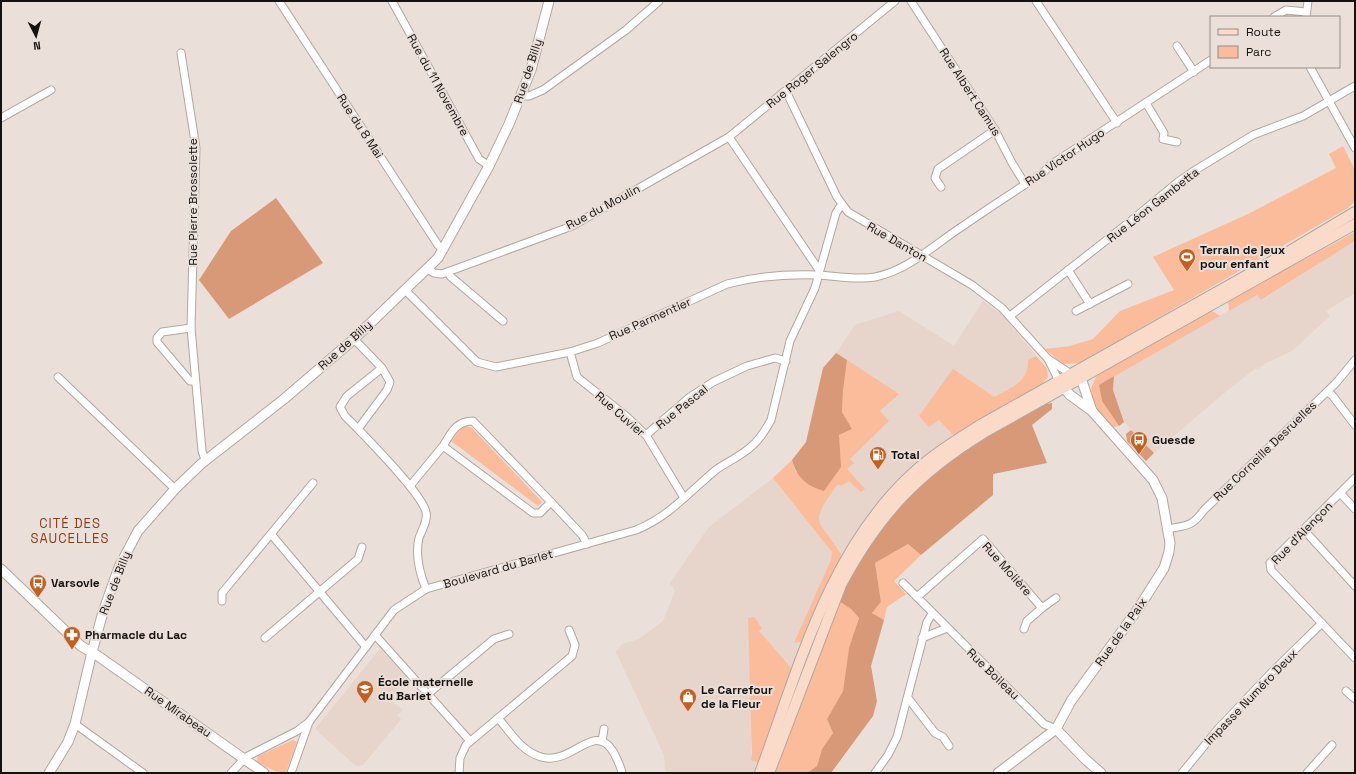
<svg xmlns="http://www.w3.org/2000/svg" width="1356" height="774" viewBox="0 0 1356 774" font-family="'Space Grotesk',sans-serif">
<rect width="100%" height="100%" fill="#eadfd9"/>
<g fill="#e7d4ca">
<path d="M 1355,241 L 1355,293 L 1326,311 L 1330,316 L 1292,351 L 1266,363 L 1258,369 L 1256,368 L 1223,394 L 1154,453 L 1124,422 L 1113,390 L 1114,376 L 1258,294 L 1262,300 Z"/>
<path d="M 983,301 L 1002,315 L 1047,369 L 1048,377 L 1042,384 L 945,442 L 910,472 L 886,498 L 856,534 L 840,560 L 820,602 L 793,670 L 758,631 L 755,618 L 751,759 L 760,763 L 756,773 L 671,773 L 665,771 L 664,755 L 616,652 L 622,644 L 639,639 L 663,621 L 675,591 L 670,583 L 709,527 L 773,478 L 805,518 L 841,467 L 888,422 L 880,411 L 898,394 L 836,353 L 855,325 L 899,311 L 954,346 Z"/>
<path d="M 380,649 L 406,676 L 389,699 L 403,710 L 397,715 L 401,719 L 363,765 L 356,766 L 315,729 Z"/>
</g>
<g fill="#fbbc9b">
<path d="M 1343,146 L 1355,170 L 1355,201 L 1348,208 L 1080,363 L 1063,364 L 1045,349 L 1070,346 L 1093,339 L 1120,311 L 1174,290 L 1153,257 L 1248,214 L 1336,168 L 1329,154 Z"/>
<path d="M 1355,232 L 1355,241 L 1261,300 L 1257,295 L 1229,311 L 1228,301 Z"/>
<path d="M 1211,310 L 1220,316 L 1099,385 L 1102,401 L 1119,426 L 1113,427 C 1096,408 1081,396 1100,372 Z"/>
<path d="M 1036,356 L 1047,369 L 1048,377 L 1042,384 L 954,436 L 939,420 L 929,427 L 919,416 L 953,369 L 994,397 C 1011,387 1029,383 1028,360 Z"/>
<path d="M 847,360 L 899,394 L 880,411 L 889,421 L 850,459 L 854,463 L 847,469 L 865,489 L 861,492 L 849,481 L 841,486 L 838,484 C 806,527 819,517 842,556 L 804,641 L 794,643 L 831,560 L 832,552 L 773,478 L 792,460 L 796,472 L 839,435 L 852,429 L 842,412 L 843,391 Z"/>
<path d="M 467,426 L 472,428 L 542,502 L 538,506 L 451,441 L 462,427 Z"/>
<path d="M 908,544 L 921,555 L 894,581 L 906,594 L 887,607 L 884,620 L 872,613 L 881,602 L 875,563 Z"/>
<path d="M 837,600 L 851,609 L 859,618 L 849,649 L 843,691 L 827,719 L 833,733 L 822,749 L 817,766 L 807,773 L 775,773 Z"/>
<path d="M 754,617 L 762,628 L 759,631 L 793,670 L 760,763 L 751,760 L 752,753 L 748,618 Z"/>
<path d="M 293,740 L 297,742 L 286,772 C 277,774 265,766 256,762 L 258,756 Z"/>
</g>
<g fill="#d79977">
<path d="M 276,198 L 323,263 L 229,319 L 199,280 L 231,231 Z"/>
<path d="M 836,353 L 847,360 L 843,391 L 842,412 L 852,429 L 839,435 L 841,467 L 824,491 C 807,486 797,478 792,460 L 806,442 L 823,368 Z"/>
<path d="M 1114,376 L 1113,390 L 1124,422 L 1119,426 L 1102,401 L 1099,385 Z"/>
<path d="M 1052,403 L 1052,409 L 1032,425 L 1047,463 L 993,474 L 993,495 L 921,555 L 908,544 L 875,563 L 881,602 L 872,613 L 884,620 L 871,666 L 877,701 L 873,716 L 831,773 L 807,773 L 817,766 L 822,749 L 833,733 L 827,719 L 843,691 L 849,648 L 859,618 L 851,609 L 837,600 L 844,585 L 888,516 L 952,457 L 1040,405 Z"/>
<path d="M 1131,430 L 1154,453 L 1146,461 L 1127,441 L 1126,434 Z"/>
</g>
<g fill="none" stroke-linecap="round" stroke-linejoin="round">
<defs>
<g id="minor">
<path d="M 279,1 L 438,245 L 443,249"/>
<path d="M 392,1 L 479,159 L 489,166"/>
<path d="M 911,1 L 995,130 L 1012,163 L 1025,184"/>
<path d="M 1036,1 L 1117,123"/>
<path d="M 1274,17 L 1286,10 L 1306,12"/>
<path d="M 1306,17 L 1308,1"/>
<path d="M 1177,46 L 1194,72"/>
<path d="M 181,53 L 196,148 L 191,328 L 202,451 L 205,460"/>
<path d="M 1310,67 L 1355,148"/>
<path d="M 786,91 L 837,197 L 848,212 L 972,285 L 1002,308 L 1048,359 L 1071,374"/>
<path d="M 521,96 L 529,96 L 543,90 L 626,30 L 659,1"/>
<path d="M 1146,103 L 1164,133 L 1163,139 L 1177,142"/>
<path d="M 1,118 L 51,90"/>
<path d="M 729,137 L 819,270"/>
<path d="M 941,187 L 935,178 L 938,169 L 995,130"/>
<path d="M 427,269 L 434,273 L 442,274 L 572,226 L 729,137 L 895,1"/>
<path d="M 1068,270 L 1090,304"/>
<path d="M 448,272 L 450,276 L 503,321"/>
<path d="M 405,290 L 477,362 L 496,367 L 570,352 L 598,343 L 727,284 C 757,276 787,274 818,275 C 837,276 856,280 875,277 C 905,271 930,249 954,232 C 983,212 1013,192 1043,173 L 1049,166 L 1211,60"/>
<path d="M 1076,311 L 1128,284"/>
<path d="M 1010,316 L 1132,220 L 1178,182 L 1197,169 L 1253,135 L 1303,116 L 1355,86"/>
<path d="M 191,328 L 162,332 L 157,338 L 157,342 L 190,381 L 195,381"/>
<path d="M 354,339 L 382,368 L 390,382 L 387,390 L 358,429 L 345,416 L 340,407 L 347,396 L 382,368"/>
<path d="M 570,352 L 577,377 L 626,416 L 646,435 L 684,498"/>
<path d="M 1048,359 L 1059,381"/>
<path d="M 58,377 L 175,489"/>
<path d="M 1327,392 L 1332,395 L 1355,425"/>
<path d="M 358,429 C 373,445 422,494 426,512 C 428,520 422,530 419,538 C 415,554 420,574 426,589"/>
<path d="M 646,435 L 690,397 L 713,382 L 747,366 L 775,358 L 786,361"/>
<path d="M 1355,478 L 1270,563 L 1271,570 L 1355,658"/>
<path d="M 410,486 L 443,446 L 533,513 L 540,513 L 551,502 L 473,421 C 456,421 451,433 443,446"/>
<path d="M 1341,494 L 1355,509"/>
<path d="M 551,502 L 582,535 L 587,544"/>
<path d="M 1168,529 C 1187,525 1192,527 1204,510 L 1336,383 L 1355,360"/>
<path d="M 1304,530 L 1355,586"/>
<path d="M 271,534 L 366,647"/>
<path d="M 903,583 L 1044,724 L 1056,729"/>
<path d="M 917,597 L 983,539 L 1042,608 L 1027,621 L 1024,629"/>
<path d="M 222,601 L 222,593 L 313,483"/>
<path d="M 1042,608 L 1056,598"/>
<path d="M 375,635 L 470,741"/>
<path d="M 265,638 L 358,559 L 362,547"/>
<path d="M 922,638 L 947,628"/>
<path d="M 1346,691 L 1355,699"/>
<path d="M 429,693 L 494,639 L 509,634"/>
<path d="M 908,698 L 935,733 L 943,737 L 949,746"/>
<path d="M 498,718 C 511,733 521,751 541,757 C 573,766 594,719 614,753 C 617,760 621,766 622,773"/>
<path d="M 75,724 L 143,773"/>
<path d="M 602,741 L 604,729"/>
<path d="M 231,773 L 246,757 L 297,731 L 309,722 L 394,610 L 426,589 L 636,530 C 669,517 690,491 717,469 C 729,461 743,455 753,445 C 761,438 766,429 771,420 L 790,341 L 815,288 L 836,213 L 841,205"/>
<path d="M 291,773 L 309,722"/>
<path d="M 459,773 L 460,758 L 466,745 L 572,656 L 575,645 L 569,630"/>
<path d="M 875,773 L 888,755 L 897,737 L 927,622 L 932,614"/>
<path d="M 1182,773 L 1218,729 L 1272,672 L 1322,623"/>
<path d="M 1307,773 L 1332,745"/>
</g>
<g id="tertiary">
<path d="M 1074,375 L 1081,378 L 1092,411"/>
<path d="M 1,569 L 81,646 L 98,656 L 264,773"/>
<path d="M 1056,729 L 1085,759 L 1101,773"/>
<path d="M 49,773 L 68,742 L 75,724 L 92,652 L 103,612 L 119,567 L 138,531 L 175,489 L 201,464 L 284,399 L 354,339 L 438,258 L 489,166 L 509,124 L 531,70 L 549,1"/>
<path d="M 998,773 L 1056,729 L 1071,701 L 1138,609 L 1164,568 L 1169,552 L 1170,543 L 1162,498 L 1153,480 L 1092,411 L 1070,395 L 1059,382"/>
</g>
<g id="secondary">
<path d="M 760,773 C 798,671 828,552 911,475 C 932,455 957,440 982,424 L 1283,255 L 1355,212"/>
<path d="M 769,773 L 841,585 C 878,515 918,473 985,432 L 1355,224"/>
</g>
</defs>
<use href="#minor" stroke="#b2a7a1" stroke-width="9"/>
<use href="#tertiary" stroke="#b2a7a1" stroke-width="11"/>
<use href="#secondary" stroke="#b2a7a1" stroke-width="12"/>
<use href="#minor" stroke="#fff" stroke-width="7"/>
<use href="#tertiary" stroke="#fff" stroke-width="9"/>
<use href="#secondary" stroke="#fadbc9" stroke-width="10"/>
</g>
<defs>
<symbol id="stadium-pin" viewBox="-11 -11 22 30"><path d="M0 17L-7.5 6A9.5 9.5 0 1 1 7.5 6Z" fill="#c16020" stroke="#eadfd9"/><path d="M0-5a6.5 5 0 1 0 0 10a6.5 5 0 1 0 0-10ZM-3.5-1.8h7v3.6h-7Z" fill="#fff"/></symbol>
<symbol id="bus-pin" viewBox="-11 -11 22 30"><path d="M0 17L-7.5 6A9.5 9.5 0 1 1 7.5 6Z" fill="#c16020" stroke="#eadfd9"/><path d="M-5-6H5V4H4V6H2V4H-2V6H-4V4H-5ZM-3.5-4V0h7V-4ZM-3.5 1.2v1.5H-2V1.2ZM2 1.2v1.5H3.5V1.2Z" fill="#fff"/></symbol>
<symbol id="fuel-pin" viewBox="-11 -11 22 30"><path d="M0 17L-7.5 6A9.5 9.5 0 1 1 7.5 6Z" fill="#c16020" stroke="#eadfd9"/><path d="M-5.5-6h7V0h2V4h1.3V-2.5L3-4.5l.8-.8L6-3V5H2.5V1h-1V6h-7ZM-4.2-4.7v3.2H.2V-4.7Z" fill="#fff"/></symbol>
<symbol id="pharmacy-pin" viewBox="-11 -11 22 30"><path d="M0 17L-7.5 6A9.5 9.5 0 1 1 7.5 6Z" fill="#c16020" stroke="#eadfd9"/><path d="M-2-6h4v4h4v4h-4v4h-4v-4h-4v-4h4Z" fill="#fff"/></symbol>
<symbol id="school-pin" viewBox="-11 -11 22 30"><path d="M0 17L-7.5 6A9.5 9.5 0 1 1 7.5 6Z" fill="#c16020" stroke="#eadfd9"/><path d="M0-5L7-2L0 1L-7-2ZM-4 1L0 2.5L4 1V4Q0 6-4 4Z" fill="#fff"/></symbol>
<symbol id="shop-pin" viewBox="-11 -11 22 30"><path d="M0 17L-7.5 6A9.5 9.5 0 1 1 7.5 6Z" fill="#c16020" stroke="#eadfd9"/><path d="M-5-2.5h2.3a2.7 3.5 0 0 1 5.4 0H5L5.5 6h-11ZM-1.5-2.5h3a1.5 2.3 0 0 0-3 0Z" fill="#fff"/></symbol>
</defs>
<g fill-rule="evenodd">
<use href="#stadium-pin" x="1177" y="247" width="20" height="27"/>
<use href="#bus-pin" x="1129" y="430" width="20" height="27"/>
<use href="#fuel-pin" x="868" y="445" width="20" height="27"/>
<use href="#bus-pin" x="28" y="573" width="20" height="27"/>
<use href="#pharmacy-pin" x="62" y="625" width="20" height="27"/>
<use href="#school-pin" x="355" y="679" width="20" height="27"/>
<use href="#shop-pin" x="678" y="687" width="20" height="27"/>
</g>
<g text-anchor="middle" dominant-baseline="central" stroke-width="4" stroke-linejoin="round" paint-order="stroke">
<g font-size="12" fill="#161210" stroke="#eadfd9">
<text transform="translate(812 70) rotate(-39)">Rue Roger Salengro</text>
<text transform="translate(528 71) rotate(-72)">Rue de Billy</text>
<text transform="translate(438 85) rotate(61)">Rue du 11 Novembre</text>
<text transform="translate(970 92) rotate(57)">Rue Albert Camus</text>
<text transform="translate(360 126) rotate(57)">Rue du 8 Mai</text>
<text transform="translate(1065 157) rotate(-34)">Rue Victor Hugo</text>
<text transform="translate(193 202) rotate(-90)">Rue Pierre Brossolette</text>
<text transform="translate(1153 205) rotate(-38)">Rue Léon Gambetta</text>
<text transform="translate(603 207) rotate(-28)">Rue du Moulin</text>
<text transform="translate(897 242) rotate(30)">Rue Danton</text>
<text transform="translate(650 319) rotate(-24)">Rue Parmentier</text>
<text transform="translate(345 345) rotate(-42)">Rue de Billy</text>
<text transform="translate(682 407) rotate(-39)">Rue Pascal</text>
<text transform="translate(620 414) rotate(41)">Rue Cuvier</text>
<text transform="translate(1265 451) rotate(-44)">Rue Corneille Desruelles</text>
<text transform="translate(1302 533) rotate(-46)">Rue d'Alençon</text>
<text transform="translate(498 569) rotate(-16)">Boulevard du Barlet</text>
<text transform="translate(1007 569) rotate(48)">Rue Molière</text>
<text transform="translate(115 583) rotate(-69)">Rue de Billy</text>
<text transform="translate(1121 632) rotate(-55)">Rue de la Paix</text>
<text transform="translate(993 674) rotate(44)">Rue Boileau</text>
<text transform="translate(1251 697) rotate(-46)">Impasse Numéro Deux</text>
<text transform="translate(178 712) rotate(35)">Rue Mirabeau</text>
</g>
<g font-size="12" font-weight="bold" fill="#161210" stroke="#eadfd9" text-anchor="start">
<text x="1200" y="250">Terrain de jeux<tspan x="1200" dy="14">pour enfant</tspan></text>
<text x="1152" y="440">Guesde</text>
<text x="891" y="455">Total</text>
<text x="51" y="583">Varsovie</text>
<text x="85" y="635">Pharmacie du Lac</text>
<text x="378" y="682">École maternelle<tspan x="378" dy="14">du Barlet</tspan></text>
<text x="701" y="690">Le Carrefour<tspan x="701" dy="14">de la Fleur</tspan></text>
</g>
<g font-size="13" letter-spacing="1" fill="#80421b" stroke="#eadfd9">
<text x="70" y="523">CITÉ DES<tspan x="70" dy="15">SAUCELLES</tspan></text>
</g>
</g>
<rect width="1356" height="774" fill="none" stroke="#161210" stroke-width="4"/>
<rect x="1210" y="16" width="130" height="52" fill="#eadfd9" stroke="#958d89"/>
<rect x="1218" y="29" width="20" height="6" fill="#fadbc9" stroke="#958d89"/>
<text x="1246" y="36" font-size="12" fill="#161210">Route</text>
<rect x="1218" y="46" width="20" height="12" fill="#fbbc9b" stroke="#958d89"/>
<text x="1246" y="56" font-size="12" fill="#161210">Parc</text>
<g transform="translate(36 36) rotate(174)" stroke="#eadfd9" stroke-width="3" paint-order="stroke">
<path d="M0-3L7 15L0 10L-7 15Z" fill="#161210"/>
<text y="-6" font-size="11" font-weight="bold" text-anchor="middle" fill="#161210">N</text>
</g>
</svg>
